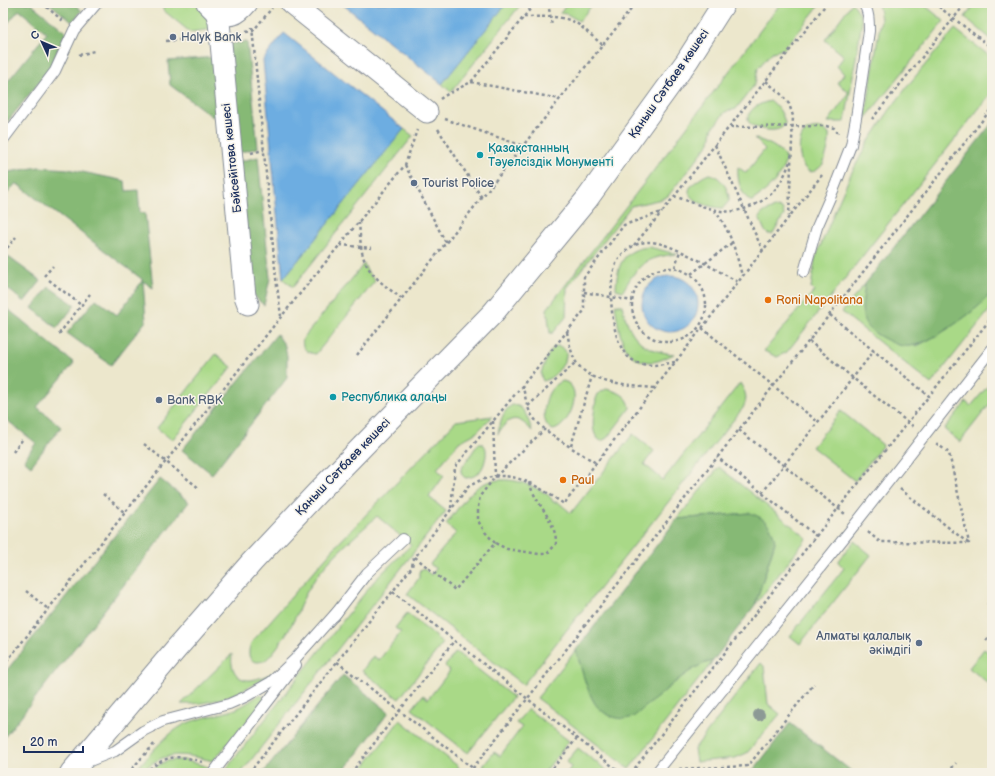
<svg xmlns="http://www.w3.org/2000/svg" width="995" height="776" viewBox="0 0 995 776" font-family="'Balsamiq Sans',sans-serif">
<rect width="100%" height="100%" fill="#f7f3e8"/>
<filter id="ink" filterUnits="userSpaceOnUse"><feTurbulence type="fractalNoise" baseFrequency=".025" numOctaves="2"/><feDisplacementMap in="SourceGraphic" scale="8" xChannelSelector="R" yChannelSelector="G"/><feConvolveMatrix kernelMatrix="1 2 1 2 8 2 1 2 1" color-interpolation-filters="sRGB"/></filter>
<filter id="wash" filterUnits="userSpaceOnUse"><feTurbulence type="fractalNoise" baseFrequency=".012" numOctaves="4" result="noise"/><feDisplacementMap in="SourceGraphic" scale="16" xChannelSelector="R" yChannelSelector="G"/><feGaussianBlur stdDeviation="0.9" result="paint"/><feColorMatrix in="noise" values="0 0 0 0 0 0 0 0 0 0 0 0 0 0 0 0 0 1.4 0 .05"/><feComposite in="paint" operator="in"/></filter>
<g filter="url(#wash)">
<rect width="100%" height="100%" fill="#ece7cc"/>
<g fill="#a9d987" stroke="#628472">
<path d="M 163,3 L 196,3 L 205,10 L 213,29 L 190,32 L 163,10 Z"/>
<path d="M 507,3 L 522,3 L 451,92 L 442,84 Z"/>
<path d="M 568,3 L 594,3 L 579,21 L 567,14 L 560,13 Z"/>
<path d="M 781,3 L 821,3 L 784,49 L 772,52 L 758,68 L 755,84 L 736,109 L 725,112 L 712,129 L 710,142 L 668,196 L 662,199 L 631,206 L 567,288 L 566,317 L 553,333 L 550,333 L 547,309 L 648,178 Z"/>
<path d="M 852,3 C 858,9 860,14 862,22 L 845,122 L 828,122 L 847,96 L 848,91 L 837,83 L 844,74 L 837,66 L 844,56 L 825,40 Z"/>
<path d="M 878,3 L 922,3 L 944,21 L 865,119 L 881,19 Z"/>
<path d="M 976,3 L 989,3 L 992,5 L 992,40 L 965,17 Z"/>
<path d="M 955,29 L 992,58 L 992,92 L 787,352 L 777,357 L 764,351 L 814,291 L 811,288 L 815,259 L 836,208 L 851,174 L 867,144 L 889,111 L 910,83 Z"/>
<path d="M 771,101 C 778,106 783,114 785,123 C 784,125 783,127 781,128 C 773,133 753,129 748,121 C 747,109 760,103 771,101 Z"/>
<path d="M 822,128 L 829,134 C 830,143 827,151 825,159 C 824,163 822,166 818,169 C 801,183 792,139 807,131 C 811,128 817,129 822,128 Z"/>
<path d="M 404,129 L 413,136 L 293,287 L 283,279 Z"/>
<path d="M 754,138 C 766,142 781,147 786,160 C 781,178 768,190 752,201 L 750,201 C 740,193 737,179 738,167 L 746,173 L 765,149 Z"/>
<path d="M 709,174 C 720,175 730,190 729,201 L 723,208 C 709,208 673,197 697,181 C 701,178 704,176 709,174 Z"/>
<path d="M 778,207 L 783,210 L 784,215 L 773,234 L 768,234 L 765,231 L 759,218 C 762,211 771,209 778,207 Z"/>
<path d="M 649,247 L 677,254 C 646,257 637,265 623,291 L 616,289 C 617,265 623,249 649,247 Z"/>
<path d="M 364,264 L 367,271 L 375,281 L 316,354 C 307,353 299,347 304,337 Z"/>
<path d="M 865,284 L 862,310 L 917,346 C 944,332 972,315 992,292 L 992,307 L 931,384 L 842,312 Z"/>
<path d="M 615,305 L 622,305 C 629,336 641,351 674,354 C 667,357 659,362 651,362 C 620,362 619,328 615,305 Z"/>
<path d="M 558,346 C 579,351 554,380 543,381 L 541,376 L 541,373 L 548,355 L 554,347 Z"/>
<path d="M 216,354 L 232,367 L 172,440 L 157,428 Z"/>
<path d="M 563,381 C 586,386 569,428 553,430 C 540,425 544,403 549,393 C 552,387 558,383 563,381 Z"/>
<path d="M 992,381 L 992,401 L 960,442 L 944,429 L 966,402 L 971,406 Z"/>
<path d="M 740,383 C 746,393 748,398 743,408 L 523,685 L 407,594 L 419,578 L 419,572 L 423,568 L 431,575 L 436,569 L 430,564 L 456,533 L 446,524 C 455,513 463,500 473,491 C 488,476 514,478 531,486 C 539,490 550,493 553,502 L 558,502 L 571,513 L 633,434 L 654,451 L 644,464 L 663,480 Z"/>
<path d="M 606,389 C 616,391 629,395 630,408 L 607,438 L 601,441 C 588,434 595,411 596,399 L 598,394 Z"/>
<path d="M 512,405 C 525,404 529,422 532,431 C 518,415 509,415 498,434 C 500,423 502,411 512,405 Z"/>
<path d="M 841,411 L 883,445 L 855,481 L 812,447 Z"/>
<path d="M 493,416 L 476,433 L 459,442 L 437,469 L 444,476 L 429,497 L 446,511 L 241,773 L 223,773 L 375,580 L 411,545 L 377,516 C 353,539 324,561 308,590 C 302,599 299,610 294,620 C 288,632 277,649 268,658 C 261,664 248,664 249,652 C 249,649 250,646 251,643 L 335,547 L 456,421 Z"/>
<path d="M 478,444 L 483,444 C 487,448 486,451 486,456 C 484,468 479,477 466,478 C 462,476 461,474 461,469 Z"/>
<path d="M 719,467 L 807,538 L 755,605 L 775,542 L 750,513 L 677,519 Z"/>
<path d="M 854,541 L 871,555 L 800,644 L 790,636 L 844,568 L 838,562 Z"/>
<path d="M 407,613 L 443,643 L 399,699 L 362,671 L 373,656 L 379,660 L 401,632 L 395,628 Z"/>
<path d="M 984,649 L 992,655 L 992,686 L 969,668 Z"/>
<path d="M 576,650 L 587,687 L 655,699 C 671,686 692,665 713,661 L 629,769 L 537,698 Z"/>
<path d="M 456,652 L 513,697 L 468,753 L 412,709 L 423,695 L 428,699 L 450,671 L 445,666 Z"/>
<path d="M 232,654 C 230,667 235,681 251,680 C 258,679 266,676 272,673 C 243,692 217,705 181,704 Z"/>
<path d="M 761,663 L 764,666 L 768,704 L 780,714 L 747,753 L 735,758 L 696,762 L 694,749 Z"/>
<path d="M 260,694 L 266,699 L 213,761 C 184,754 164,749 141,773 L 133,773 C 149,756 164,735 185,724 C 201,717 220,715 236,709 C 245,705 252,700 260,694 Z"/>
<path d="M 528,709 L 569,741 L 544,773 L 492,773 L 483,766 L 494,752 L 500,756 L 522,727 L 516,723 Z"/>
<path d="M 400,720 L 459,767 L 454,773 L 359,773 Z"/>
<path d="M 578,748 L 610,773 L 567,773 L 571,767 L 566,762 Z"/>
<path d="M 173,760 L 184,760 L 208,767 L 203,773 L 149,773 C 156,766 163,761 173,760 Z"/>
</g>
<g fill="#86b974" stroke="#507469">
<path d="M 3,3 L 30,3 L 66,32 L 49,70 L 3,127 L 3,87 L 47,33 L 19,10 L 3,29 Z"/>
<path d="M 49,3 L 73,3 L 82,11 L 72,22 Z"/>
<path d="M 247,42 L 258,148 L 237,153 L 227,44 Z"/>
<path d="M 216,57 L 221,106 L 213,117 L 170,85 L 168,61 Z"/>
<path d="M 992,123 L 992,292 C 988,296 984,301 980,305 C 965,318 922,350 903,346 C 896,345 889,341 883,338 C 856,324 862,310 865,284 Z"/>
<path d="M 258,157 L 270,278 L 264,305 L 258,300 L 253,294 L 237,162 Z"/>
<path d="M 39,167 L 68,169 L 125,181 L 126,191 L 138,190 L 140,213 L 145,213 L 153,288 L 143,281 L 146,321 L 111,365 L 67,333 L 96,299 L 117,315 L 143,280 L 16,183 L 3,199 L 3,173 Z"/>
<path d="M 3,253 L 41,281 L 24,302 L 3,285 Z"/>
<path d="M 49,287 L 75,305 L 57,328 L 32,308 Z"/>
<path d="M 3,305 L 74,363 L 37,407 L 61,427 L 31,466 L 24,460 L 36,443 L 3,417 Z"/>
<path d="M 277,334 L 285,346 L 287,356 L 287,378 L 212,474 L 182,450 Z"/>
<path d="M 160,479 L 189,502 L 3,739 L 3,675 Z"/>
<path d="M 750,513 C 765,518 773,526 775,542 L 755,605 L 713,661 C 690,665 664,693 645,707 C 641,710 635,717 630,718 C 617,721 601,714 594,702 C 585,686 581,667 576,650 L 677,519 Z"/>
<path d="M 343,675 L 389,712 L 342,773 L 263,773 Z"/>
<path d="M 790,723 L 854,773 L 739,773 L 752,772 Z"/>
</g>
<g fill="#6dade1" stroke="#446ea0">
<path d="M 341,3 L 507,3 L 442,84 Z"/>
<path d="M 284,33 L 404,129 L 283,279 L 263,60 Z"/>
<circle cx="670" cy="304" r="28"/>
</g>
</g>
<g filter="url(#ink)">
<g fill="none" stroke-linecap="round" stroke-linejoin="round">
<defs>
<g id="lane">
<path d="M 3,140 L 55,71 L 74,30 L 97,3"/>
<path d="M 804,272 L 817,227 L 835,186 L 851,145 L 856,118 L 869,31 C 869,21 869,11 863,3"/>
<path d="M 334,616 L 367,573 L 403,539"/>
<path d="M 87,762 L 115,751 L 143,731 L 163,721 L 229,704 L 245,697 L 271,682 L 295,659 L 337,612"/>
<path d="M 213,773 L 296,665"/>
<path d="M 656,773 L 856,523 L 992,349"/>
</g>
<g id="street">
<path d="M 207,3 L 216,12 L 219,22 L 245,296 L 248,304"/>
<path d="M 291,3 L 427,112"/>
<path d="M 216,12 C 232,17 236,16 247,3"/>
</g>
<path id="secondary" d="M 71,773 L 176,649 L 252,562 L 316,494 L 493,313 L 587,199 L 687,61 L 724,3"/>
</defs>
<use href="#lane" stroke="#848b95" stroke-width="12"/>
<use href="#street" stroke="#848b95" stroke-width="23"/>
<use href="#secondary" stroke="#848b95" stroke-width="24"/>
<g stroke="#848b95" stroke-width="2.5" stroke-dasharray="3 3" stroke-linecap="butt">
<path d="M 42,3 L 63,21"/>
<path d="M 548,3 L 552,25"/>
<path d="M 934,3 L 992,48"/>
<path d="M 524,17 C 542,17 564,14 579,25 C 587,31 595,39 603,45"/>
<path d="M 252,27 L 276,278 L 281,316"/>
<path d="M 246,32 L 253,31 L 272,8"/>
<path d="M 166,41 L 201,38"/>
<path d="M 79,55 L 94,51"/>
<path d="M 766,81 L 782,95 L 789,104 L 793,116 L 789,216"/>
<path d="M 471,82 L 560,99"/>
<path d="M 440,99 L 444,96 L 471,82 L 535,3"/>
<path d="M 445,119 L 523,146"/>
<path d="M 872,119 L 966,3"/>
<path d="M 730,127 L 826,126 L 834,128 L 838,133"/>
<path d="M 438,129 L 482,198"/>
<path d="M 715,145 L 763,251"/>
<path d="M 251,153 L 264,150"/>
<path d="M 405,165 L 446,243"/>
<path d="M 674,196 C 688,201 708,209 721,211 C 741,214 767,202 778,186 C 783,179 787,170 790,161"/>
<path d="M 714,210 C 730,229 736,252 742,276"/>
<path d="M 359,222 C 360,233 360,245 363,256 C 368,275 387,287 402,299"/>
<path d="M 340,245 L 372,248"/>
<path d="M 634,245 L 662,212"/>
<path d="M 7,248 L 16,237"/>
<path d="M 675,267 L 680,251"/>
<circle cx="669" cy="305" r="37"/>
<path d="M 691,274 L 733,242"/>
<path d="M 44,276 L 53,266"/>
<path d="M 49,280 L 81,305"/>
<path d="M 584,292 L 632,301"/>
<path d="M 830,315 L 929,396 L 992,317"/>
<path d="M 702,328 L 818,422"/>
<path d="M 567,332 C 569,342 571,353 576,362 C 591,385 630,386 654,388"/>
<path d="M 59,334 L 90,294"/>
<path d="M 809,341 L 872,394 L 914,427"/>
<path d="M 357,355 L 636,3"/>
<path d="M 675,362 C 660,365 644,368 631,359 C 610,345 607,285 616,264 C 621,252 634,243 647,242 C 668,240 718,271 738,282"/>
<path d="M 522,385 C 525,394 526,404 530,412 C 539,431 578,451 596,463"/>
<path d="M 528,406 L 576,362"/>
<path d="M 493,421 L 495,476"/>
<path d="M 739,430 L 845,514"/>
<path d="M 144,444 L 200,489"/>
<path d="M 571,446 L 592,376"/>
<path d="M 13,452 L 22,440"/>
<path d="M 900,489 L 968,543"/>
<path d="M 762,493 L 874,351"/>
<path d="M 103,494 L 125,513"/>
<path d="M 451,508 L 455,467 L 584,311 L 584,277 L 624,225 L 662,212 L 827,3"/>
<path d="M 868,532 L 880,542 L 969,543 L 949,453 L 936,443"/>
<path d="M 816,536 L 929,396"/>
<path d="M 495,543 L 485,532 L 478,521 L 478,507 L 480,496 L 495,477 L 545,429"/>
<path d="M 415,557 L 455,590 L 495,543 L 507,549 L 539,554 L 547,554 L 556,544 C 557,521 535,504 529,482"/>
<path d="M 26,591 L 48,609"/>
<path d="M 393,592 L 621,773"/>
<path d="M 987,603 L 992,606"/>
<path d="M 986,641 L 992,633"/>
<path d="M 337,662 L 479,773"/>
<path d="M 3,666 L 276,323 L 405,165 L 417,130"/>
<path d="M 679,769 L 748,766 L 814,684"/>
<path d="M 128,773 L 156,742"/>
<path d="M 145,773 C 165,755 177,754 202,762"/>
<path d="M 249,773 L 412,567 L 413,560 L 468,487 C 505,463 533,483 564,504 L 822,175"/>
<path d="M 351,773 L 454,641"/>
<path d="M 469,773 L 992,108"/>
<path d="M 549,773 L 577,738"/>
<path d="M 631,773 L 816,536 L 717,457"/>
<path d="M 948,773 L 956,763"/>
</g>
<use href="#lane" stroke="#fff" stroke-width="10"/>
<use href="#street" stroke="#fff" stroke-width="21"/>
<use href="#secondary" stroke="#fff" stroke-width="22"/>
</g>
<circle fill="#8c9995" cx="759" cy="715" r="6"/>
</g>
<g fill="#5c6f8a" stroke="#f7f3e8" stroke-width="1.5">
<circle cx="173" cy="37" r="4"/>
<circle cx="414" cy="183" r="4"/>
<circle cx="159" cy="400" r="4"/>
<circle cx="919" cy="643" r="4"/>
</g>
<g fill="#0f9aa8" stroke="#f7f3e8" stroke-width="1.5">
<circle cx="480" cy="155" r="4"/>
<circle cx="333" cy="397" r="4"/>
</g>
<g fill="#e8710a" stroke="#f7f3e8" stroke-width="1.5">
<circle cx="768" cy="300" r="4"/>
<circle cx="563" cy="480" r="4"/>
</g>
<g text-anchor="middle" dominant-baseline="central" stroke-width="3" stroke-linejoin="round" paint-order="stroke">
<g font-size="12" fill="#4e5e75" stroke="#f7f3e8" text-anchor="start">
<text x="181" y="37">Halyk Bank</text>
<text x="422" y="183">Tourist Police</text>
<text x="167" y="400">Bank RBK</text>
<text x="911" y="636" text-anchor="end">Алматы қалалық<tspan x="911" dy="14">әкімдігі</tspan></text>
</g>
<g font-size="12" fill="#1b2f5e" stroke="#f7f3e8">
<text transform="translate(669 84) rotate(-55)">Қаныш Сәтбаев көшесі</text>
<text transform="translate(232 158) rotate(-96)">Бәйсейітова көшесі</text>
<text transform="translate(343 467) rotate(-46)">Қаныш Сәтбаев көшесі</text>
</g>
<g font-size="12" fill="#0d838f" stroke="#f7f3e8" text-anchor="start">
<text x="488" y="148">Қазақстанның<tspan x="488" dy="14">Тәуелсіздік Монументі</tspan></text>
<text x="341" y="397">Республика алаңы</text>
</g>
<g font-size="12" fill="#c56008" stroke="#f7f3e8" text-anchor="start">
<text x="776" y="300">Roni Napolitana</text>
<text x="571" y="480">Paul</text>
</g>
</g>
<rect width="995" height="776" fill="none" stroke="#f7f3e8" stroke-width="16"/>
<g transform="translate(42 42) rotate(314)" stroke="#f7f3e8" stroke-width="3" paint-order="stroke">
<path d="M0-3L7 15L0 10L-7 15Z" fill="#1b2f5e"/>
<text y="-6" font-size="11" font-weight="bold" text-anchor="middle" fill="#1b2f5e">С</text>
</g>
<path d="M24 746v6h59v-6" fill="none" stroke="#1b2f5e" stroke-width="2"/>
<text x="30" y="746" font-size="12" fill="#1b2f5e" stroke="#f7f3e8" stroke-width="3" paint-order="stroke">20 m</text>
</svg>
